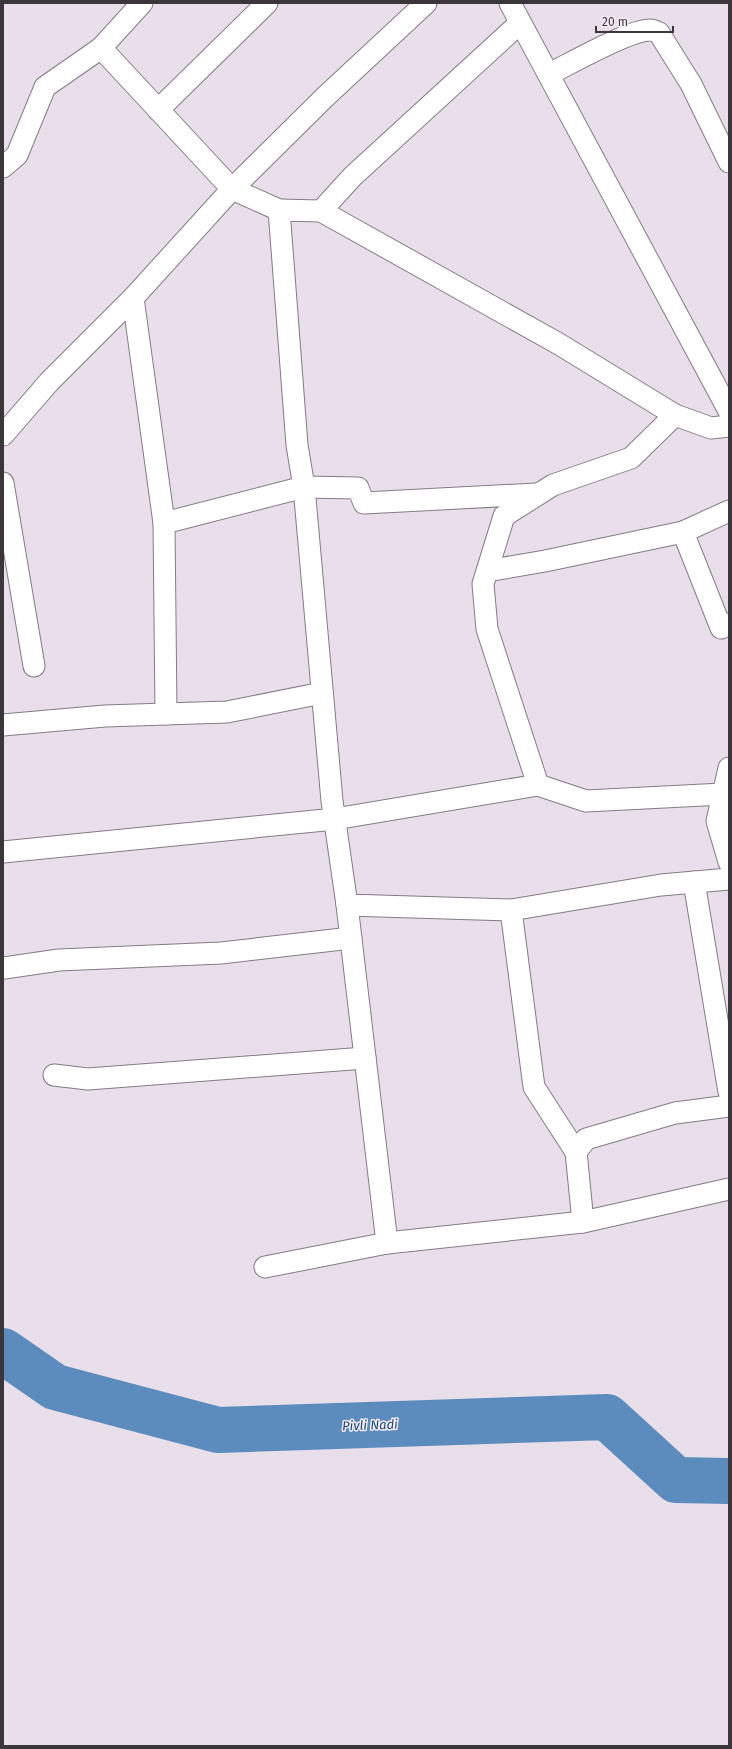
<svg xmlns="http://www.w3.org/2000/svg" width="732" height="1749" viewBox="0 0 732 1749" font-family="'Fira Sans',sans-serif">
<rect width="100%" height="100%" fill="#e9dfea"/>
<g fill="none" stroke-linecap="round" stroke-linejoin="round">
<path stroke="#5c8cbd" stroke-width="46" d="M 3,1351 L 55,1387 L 218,1430 L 607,1417 L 676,1480 L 729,1481"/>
<defs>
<g id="minor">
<path d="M 510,3 L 729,411"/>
<path d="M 520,23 L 353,176 L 321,211 L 559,344 L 675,415 L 711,428 L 729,426"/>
<path d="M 101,48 L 232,189 L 279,210"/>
<path d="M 549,74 C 570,64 630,29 651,30 C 653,30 657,32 659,33 L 691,84 L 729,162"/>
<path d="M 158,110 L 267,3"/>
<path d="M 3,167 L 17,155 L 45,87 L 101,48 L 142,3"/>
<path d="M 321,211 L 279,210 L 297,445 L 304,487 L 332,801 L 347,905 L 511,910 L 661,885 L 729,879"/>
<path d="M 133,298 L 164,523"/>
<path d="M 3,435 L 49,382 L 133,298 L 232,189 L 325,97 L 426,3"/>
<path d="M 3,483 L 34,666"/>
<path d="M 683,532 L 729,511"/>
<path d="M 487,571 L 545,561 L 683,532 L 721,628 L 729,624"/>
<path d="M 166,714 L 164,523 L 304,487 L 358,488 L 364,503 L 536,494"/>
<path d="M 3,725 L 105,716 L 227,712 L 322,693"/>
<path d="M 729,768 L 717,821 L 729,862"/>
<path d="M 538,785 L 586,801 L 723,794"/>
<path d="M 3,852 L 335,819 L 538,785 L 487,629 L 483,584 L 504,516 L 553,485 L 631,458 L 675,415"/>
<path d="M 694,882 L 729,1092"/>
<path d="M 347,905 L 387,1243 L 583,1222 L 576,1152 L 586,1139 L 675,1113 L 729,1106"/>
<path d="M 511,910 L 534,1087 L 576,1152"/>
<path d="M 4,968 L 59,960 L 221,953 L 351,938"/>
<path d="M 54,1075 L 88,1079 L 365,1058"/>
<path d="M 583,1222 L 729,1189"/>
<path d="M 265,1267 L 387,1243"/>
</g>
</defs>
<use href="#minor" stroke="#847b85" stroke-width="23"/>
<use href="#minor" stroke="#fff" stroke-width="21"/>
</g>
<g text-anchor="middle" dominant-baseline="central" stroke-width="3" stroke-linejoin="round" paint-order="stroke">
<g font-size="13" font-style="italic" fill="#114776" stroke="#f6ecf8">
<text transform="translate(370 1425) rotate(-2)">Pivli Nadi</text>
</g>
</g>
<rect width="732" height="1749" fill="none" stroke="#3a363a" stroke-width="8"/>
<path d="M596 26v6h77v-6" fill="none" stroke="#3a363a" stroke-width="2"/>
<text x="602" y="26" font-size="12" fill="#3a363a" stroke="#f6ecf8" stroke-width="3" paint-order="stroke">20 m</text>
</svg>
